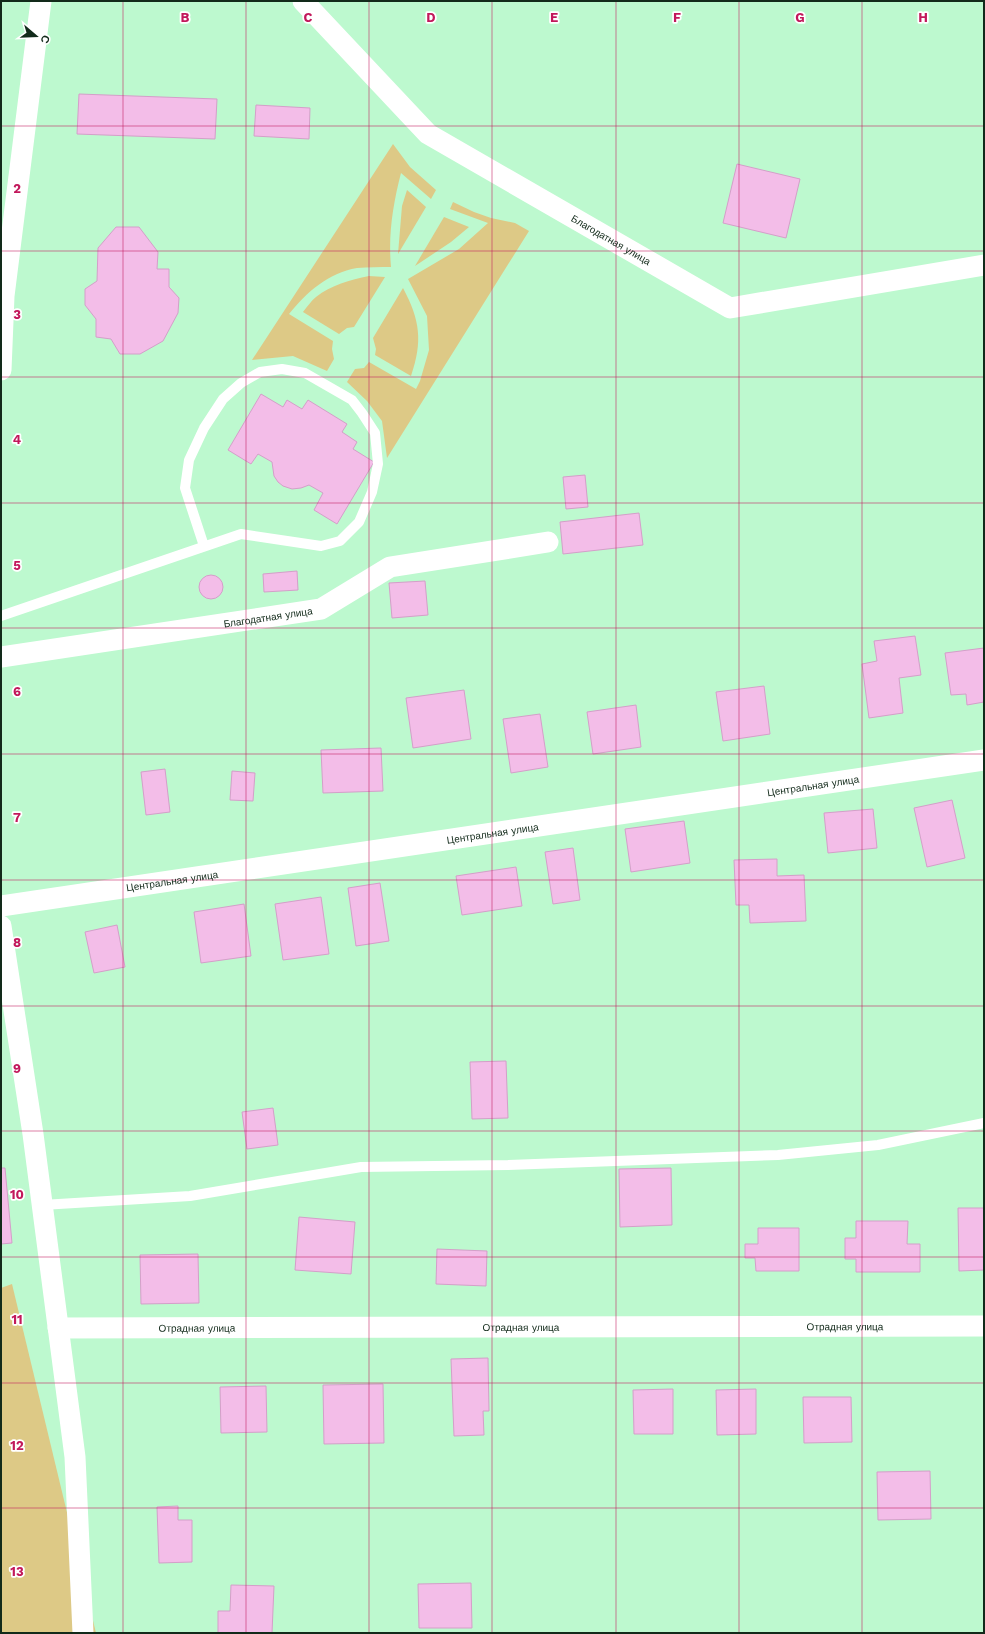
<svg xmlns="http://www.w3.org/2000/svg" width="985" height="1634" viewBox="0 0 985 1634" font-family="'Work Sans',sans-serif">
<rect width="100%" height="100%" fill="#bdf9cf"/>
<g fill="#ddc986">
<path d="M 393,144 L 410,167 L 436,190 L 431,199 L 401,173 C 393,204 388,235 391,267 C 380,267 368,267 357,268 C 328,273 307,292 289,314 L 333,341 L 332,349 L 334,359 L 327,371 L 293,356 L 252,360 Z"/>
<path d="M 407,190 L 426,207 L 398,254 L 402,206 Z"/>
<path d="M 453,202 L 474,212 L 491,218 L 515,223 L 529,231 L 387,458 L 382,421 L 367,401 L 347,382 L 355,369 L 364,368 L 369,362 L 416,389 L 420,381 L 429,350 L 427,316 L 408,279 L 459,249 L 488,223 L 450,209 Z"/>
<path d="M 444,217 L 469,227 L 451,242 L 415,266 Z"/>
<path d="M 369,276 L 385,277 L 354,327 L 347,328 L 339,334 L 303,312 C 307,307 311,301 316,297 C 331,285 350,280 369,276 Z"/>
<path d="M 403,288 C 420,320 423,341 411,376 L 375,355 L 376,349 L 373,338 Z"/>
<path d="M 12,1284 L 96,1633 L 1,1633 L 1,1288 Z"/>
</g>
<g fill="#f3bde8" stroke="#d49fc9">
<path d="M 79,94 L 217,99 L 215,139 L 77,134 Z"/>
<path d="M 256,105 L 310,108 L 309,139 L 254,136 Z"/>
<path d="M 737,164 L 800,179 L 786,238 L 723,223 Z"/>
<path d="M 116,227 L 139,227 L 158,252 L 157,269 L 169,269 L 169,287 L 179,298 L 178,313 L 163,341 L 140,354 L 120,354 L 111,339 L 96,337 L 96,319 L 85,305 L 85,289 L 97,281 L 98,248 Z"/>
<path d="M 261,394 L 283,407 L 287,400 L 302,409 L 308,400 L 347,424 L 342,432 L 357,442 L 353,449 L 374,462 L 337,524 L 314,510 L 323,493 L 309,485 L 301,488 L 292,489 L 283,486 L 278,482 L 274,476 L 272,462 L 258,454 L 251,464 L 228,450 Z"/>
<path d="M 585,475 L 588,507 L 566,509 L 563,477 Z"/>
<path d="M 639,513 L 643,545 L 563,554 L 560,522 Z"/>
<path d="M 297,571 L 298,590 L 264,592 L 263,574 Z"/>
<circle cx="211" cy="587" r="12"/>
<path d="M 425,581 L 428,615 L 392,618 L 389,583 Z"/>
<path d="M 915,636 L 921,675 L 899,678 L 903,713 L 869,718 L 862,664 L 877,661 L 874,641 Z"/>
<path d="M 984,648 L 984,702 L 967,705 L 966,694 L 951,695 L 945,653 Z"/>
<path d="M 764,686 L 770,734 L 723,741 L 716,692 Z"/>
<path d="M 464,690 L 471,739 L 413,748 L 406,698 Z"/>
<path d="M 636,705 L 641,747 L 593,754 L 587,712 Z"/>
<path d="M 540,714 L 548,767 L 511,773 L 503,719 Z"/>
<path d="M 381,748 L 383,791 L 323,793 L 321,750 Z"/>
<path d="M 165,769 L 170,812 L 146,815 L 141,772 Z"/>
<path d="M 232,771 L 255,773 L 253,801 L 230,800 Z"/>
<path d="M 952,800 L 965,858 L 927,867 L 914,808 Z"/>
<path d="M 873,809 L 877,848 L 828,853 L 824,813 Z"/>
<path d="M 684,821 L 690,863 L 631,872 L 625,829 Z"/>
<path d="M 573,848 L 580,900 L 553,904 L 545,852 Z"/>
<path d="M 777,859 L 777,876 L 804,875 L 806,921 L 750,923 L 749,905 L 736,905 L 734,860 Z"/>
<path d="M 516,867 L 522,906 L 462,915 L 456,876 Z"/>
<path d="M 380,883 L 389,941 L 356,946 L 348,888 Z"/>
<path d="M 321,897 L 329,954 L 283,960 L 275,904 Z"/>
<path d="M 244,904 L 251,956 L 201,963 L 194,912 Z"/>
<path d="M 117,925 L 125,967 L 94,973 L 85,932 Z"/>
<path d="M 506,1061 L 508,1118 L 472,1119 L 470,1062 Z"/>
<path d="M 273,1108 L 278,1145 L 247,1149 L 242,1112 Z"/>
<path d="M 1,1168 L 5,1168 L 12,1243 L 1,1244 Z"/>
<path d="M 671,1168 L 672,1225 L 620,1227 L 619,1169 Z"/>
<path d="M 958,1208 L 984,1208 L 984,1270 L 959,1271 Z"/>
<path d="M 299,1217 L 355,1222 L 351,1274 L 295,1270 Z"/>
<path d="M 856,1221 L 908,1221 L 907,1244 L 920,1244 L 920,1272 L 856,1272 L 856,1259 L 845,1259 L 845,1238 L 856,1238 Z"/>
<path d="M 758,1228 L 799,1228 L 799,1271 L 756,1271 L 755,1258 L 745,1258 L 745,1244 L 758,1244 Z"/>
<path d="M 437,1249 L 487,1251 L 486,1286 L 436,1284 Z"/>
<path d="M 198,1254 L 199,1303 L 141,1304 L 140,1255 Z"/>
<path d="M 488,1358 L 489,1411 L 483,1411 L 484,1435 L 454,1436 L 451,1359 Z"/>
<path d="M 383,1384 L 384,1443 L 324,1444 L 323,1385 Z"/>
<path d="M 266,1386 L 267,1432 L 221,1433 L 220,1387 Z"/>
<path d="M 673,1389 L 673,1434 L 634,1434 L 633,1390 Z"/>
<path d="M 756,1389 L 756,1434 L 717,1435 L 716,1390 Z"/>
<path d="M 803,1397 L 851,1397 L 852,1442 L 804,1443 Z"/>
<path d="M 930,1471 L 931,1519 L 878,1520 L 877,1472 Z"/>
<path d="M 178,1506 L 178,1520 L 192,1520 L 192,1562 L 159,1563 L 157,1507 Z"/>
<path d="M 471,1583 L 472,1628 L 419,1628 L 418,1584 Z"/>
<path d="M 231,1585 L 274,1586 L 272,1633 L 218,1633 L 218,1611 L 230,1611 Z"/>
</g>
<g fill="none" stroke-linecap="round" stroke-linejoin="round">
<g stroke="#fff" stroke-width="10">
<path d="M 1,616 L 241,534 L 321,546 L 340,541 L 359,522 L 372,492 L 378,464 L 375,433 L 362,413 L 352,400 L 305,373 L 282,369 L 260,372 L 241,383 L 223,399 L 204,428 L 189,460 L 185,488 L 204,546"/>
<path d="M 42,1205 L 190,1196 L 361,1167 L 508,1165 L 778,1155 L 878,1145 L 984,1123"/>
</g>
<g stroke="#fff" stroke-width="21">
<path id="s1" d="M 303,1 L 428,134 L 730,308 L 984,265"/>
<path d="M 1,370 L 4,296 L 41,1"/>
<path id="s2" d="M 1,657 L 321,609 L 390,567 L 548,542"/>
<path id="s3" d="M 1,906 L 984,760"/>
<path d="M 1,926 L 33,1134 L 75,1457 L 83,1633"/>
<path id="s4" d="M 58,1328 L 984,1326"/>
</g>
</g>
<path fill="none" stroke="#c2185b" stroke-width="1" stroke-opacity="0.55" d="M 123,1 L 123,1633M 246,1 L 246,1633M 369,1 L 369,1633M 492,1 L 492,1633M 616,1 L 616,1633M 739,1 L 739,1633M 862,1 L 862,1633M 1,126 L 984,126M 1,251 L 984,251M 1,377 L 984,377M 1,503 L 984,503M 1,628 L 984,628M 1,754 L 984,754M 1,880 L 984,880M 1,1006 L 984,1006M 1,1131 L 984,1131M 1,1257 L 984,1257M 1,1383 L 984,1383M 1,1508 L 984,1508"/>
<g text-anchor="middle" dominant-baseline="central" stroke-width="3.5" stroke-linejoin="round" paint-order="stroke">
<g font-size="10" fill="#122a1a" stroke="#fff">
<text stroke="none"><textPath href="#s1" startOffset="394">Благодатная улица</textPath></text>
<text stroke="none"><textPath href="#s2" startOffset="270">Благодатная улица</textPath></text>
<text stroke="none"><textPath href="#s3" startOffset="821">Центральная улица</textPath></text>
<text stroke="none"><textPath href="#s3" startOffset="497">Центральная улица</textPath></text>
<text stroke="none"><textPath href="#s3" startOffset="173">Центральная улица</textPath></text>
<text stroke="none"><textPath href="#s4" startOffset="787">Отрадная улица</textPath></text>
<text stroke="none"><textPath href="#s4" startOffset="463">Отрадная улица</textPath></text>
<text stroke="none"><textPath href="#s4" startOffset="139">Отрадная улица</textPath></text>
</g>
</g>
<g font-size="13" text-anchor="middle" font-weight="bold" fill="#c2185b" stroke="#fff" stroke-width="3.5" stroke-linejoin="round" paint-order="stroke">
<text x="185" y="22">B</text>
<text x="308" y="22">C</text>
<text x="431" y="22">D</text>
<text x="554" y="22">E</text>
<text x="677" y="22">F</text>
<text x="800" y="22">G</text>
<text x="923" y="22">H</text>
<text x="17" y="193">2</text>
<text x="17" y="319">3</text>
<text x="17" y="444">4</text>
<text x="17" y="570">5</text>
<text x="17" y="696">6</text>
<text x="17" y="822">7</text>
<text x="17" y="947">8</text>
<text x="17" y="1073">9</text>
<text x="17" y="1199">10</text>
<text x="17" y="1324">11</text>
<text x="17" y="1450">12</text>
<text x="17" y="1576">13</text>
</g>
<rect width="985" height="1634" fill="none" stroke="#122a1a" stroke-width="4"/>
<g transform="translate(36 36) rotate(109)" stroke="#ffffff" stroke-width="3" paint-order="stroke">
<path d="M0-3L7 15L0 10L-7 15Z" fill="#122a1a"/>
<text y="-6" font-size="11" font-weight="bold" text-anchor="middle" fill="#122a1a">С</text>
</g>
</svg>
